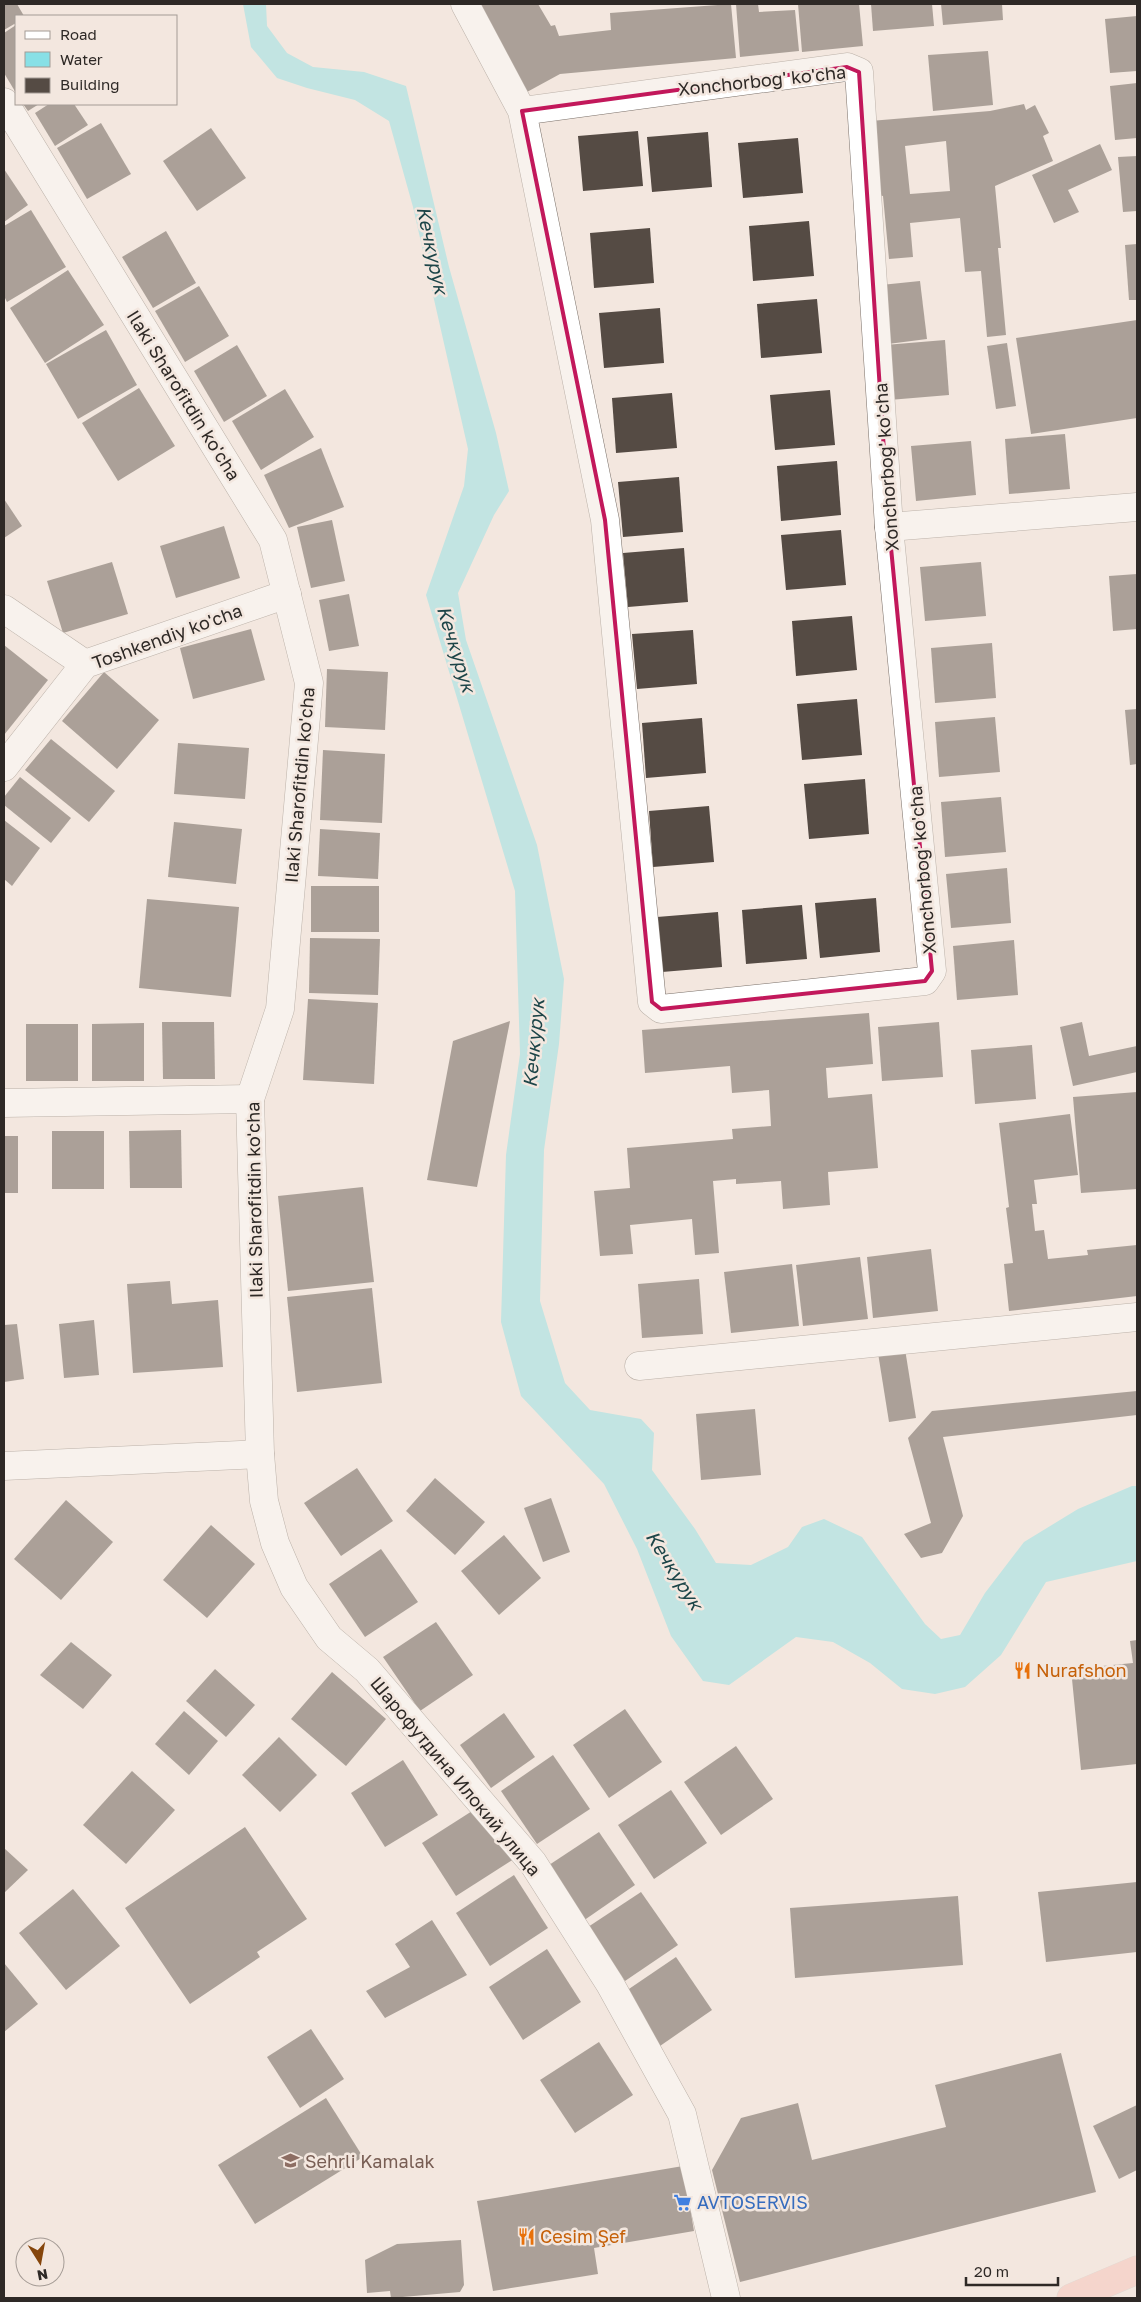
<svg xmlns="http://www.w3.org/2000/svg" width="1141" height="2302" viewBox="0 0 1141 2302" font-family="'Golos Text',sans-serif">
<rect width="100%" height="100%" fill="#f3e7df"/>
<path fill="#88e0e6" d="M 243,4 L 266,4 L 267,26 L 287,53 L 313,67 L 364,72 L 406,86 L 449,267 L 496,433 L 509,491 L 494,515 L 458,593 L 466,640 L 537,845 L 564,979 L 559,1044 L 544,1150 L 540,1301 L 565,1383 L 590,1410 L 641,1419 L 654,1433 L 652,1470 L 695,1529 L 716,1563 L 751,1565 L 788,1547 L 802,1527 L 824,1519 L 862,1537 L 925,1624 L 941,1639 L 960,1635 L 985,1593 L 1024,1542 L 1078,1509 L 1132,1486 L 1137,1486 L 1137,1561 L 1046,1582 L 1001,1655 L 965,1687 L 935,1694 L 902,1689 L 870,1663 L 833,1642 L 796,1637 L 729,1685 L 703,1681 L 671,1636 L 637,1549 L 604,1484 L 521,1396 L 501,1322 L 506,1155 L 520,1054 L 515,891 L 426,595 L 464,486 L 468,449 L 413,207 L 389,121 L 355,100 L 307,88 L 277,78 L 251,47 Z"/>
<g fill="#554b44" fill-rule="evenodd">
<path d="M 4,4 L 17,4 L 24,16 L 16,16 L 16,23 L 4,30 Z"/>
<path d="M 476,4 L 538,4 L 551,26 L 555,25 L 559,36 L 611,30 L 610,13 L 731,4 L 736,58 L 560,74 L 527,92 Z"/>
<path d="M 736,4 L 758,4 L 759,12 L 795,10 L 799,51 L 740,57 Z"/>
<path d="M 798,4 L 859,4 L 863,46 L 802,52 Z"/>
<path d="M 871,4 L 932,4 L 934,26 L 873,31 Z"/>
<path d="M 941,4 L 1002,4 L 1003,20 L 943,25 Z"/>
<path d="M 1137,16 L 1137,71 L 1110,73 L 1105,19 Z"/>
<path d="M 16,25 L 16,93 L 4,73 L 4,33 Z"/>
<path d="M 988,51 L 993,105 L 933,111 L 928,55 Z"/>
<path d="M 1137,83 L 1137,138 L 1115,140 L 1110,86 Z"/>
<path d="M 23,104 L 39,104 L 28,111 Z"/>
<path d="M 49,104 L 74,104 L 88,125 L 55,146 L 35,113 Z"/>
<path d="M 1024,104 L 1026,110 L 1035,105 L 1049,133 L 1043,136 L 1053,161 L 995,186 L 1001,248 L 998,248 L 1006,335 L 987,337 L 981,271 L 965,272 L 960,218 L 910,223 L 913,257 L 889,259 L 883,196 L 878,195 L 870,121 L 990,111 ZM 946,141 L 950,191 L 910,194 L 905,146 Z"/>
<path d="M 101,123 L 131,174 L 87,199 L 57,148 Z"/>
<path d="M 211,128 L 246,178 L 197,211 L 163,161 Z"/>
<path d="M 638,131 L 643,186 L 583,191 L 578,136 Z"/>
<path d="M 708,132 L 712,187 L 652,192 L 647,137 Z"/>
<path d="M 798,138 L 803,193 L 743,198 L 738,143 Z"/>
<path d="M 1100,144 L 1112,170 L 1068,190 L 1079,212 L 1054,223 L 1032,175 Z"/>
<path d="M 1137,156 L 1137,211 L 1123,212 L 1118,157 Z"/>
<path d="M 4,169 L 28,205 L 4,222 Z"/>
<path d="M 31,210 L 66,267 L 7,302 L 4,296 L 4,226 Z"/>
<path d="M 809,221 L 814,276 L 753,281 L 749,226 Z"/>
<path d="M 650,228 L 654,283 L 594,288 L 590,233 Z"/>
<path d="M 166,231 L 196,283 L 153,308 L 122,257 Z"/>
<path d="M 1137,244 L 1137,300 L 1129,300 L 1125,245 Z"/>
<path d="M 68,270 L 104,325 L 45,363 L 10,308 Z"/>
<path d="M 920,281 L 927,339 L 888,344 L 881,285 Z"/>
<path d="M 199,286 L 229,336 L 185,362 L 155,311 Z"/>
<path d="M 817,299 L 822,353 L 761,358 L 757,304 Z"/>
<path d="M 660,308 L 664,363 L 604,368 L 599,313 Z"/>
<path d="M 1137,320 L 1137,418 L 1031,434 L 1016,338 Z"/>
<path d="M 106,330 L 137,385 L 78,419 L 46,364 Z"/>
<path d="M 945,340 L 949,395 L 889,400 L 885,345 Z"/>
<path d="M 1007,343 L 1016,406 L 996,409 L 987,346 Z"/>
<path d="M 237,345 L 267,396 L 224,422 L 194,371 Z"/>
<path d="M 139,388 L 175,446 L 118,481 L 82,423 Z"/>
<path d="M 285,389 L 314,437 L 261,470 L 232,421 Z"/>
<path d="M 830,390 L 835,445 L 775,450 L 770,395 Z"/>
<path d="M 672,393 L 677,448 L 616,453 L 612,398 Z"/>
<path d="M 1065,434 L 1070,489 L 1009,494 L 1005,439 Z"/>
<path d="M 971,441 L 976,495 L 916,501 L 911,446 Z"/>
<path d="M 321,448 L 344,507 L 289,528 L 264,475 Z"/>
<path d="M 837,461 L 841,515 L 781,521 L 777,466 Z"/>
<path d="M 679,477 L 683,532 L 623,537 L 618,482 Z"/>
<path d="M 4,499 L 22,526 L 4,538 Z"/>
<path d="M 332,520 L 345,581 L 311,588 L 297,527 Z"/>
<path d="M 224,526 L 240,578 L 176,598 L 160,546 Z"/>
<path d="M 841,530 L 846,585 L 786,590 L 781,535 Z"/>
<path d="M 684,548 L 688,602 L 628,607 L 623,553 Z"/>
<path d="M 112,562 L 128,614 L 63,633 L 47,581 Z"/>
<path d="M 981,562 L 986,616 L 925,621 L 920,567 Z"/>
<path d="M 1137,574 L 1137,629 L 1113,631 L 1109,576 Z"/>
<path d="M 349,594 L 359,646 L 329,651 L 319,600 Z"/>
<path d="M 852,616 L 857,670 L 796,676 L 792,621 Z"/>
<path d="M 251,629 L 265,680 L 193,699 L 180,648 Z"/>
<path d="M 693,630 L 697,684 L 637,689 L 632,634 Z"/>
<path d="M 992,643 L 996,698 L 935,703 L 931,648 Z"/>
<path d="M 4,645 L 48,680 L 4,735 Z"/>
<path d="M 327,669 L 388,672 L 385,730 L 325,727 Z"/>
<path d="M 104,672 L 159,720 L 117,769 L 62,721 Z"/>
<path d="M 857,699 L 862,755 L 802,760 L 797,704 Z"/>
<path d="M 1137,709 L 1137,764 L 1130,765 L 1125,710 Z"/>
<path d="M 995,717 L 1000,772 L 939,777 L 935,722 Z"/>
<path d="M 702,718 L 706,773 L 646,778 L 642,723 Z"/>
<path d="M 51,739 L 115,791 L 89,822 L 25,770 Z"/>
<path d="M 178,743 L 249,748 L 245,799 L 174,794 Z"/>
<path d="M 323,750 L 385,754 L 382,823 L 320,820 Z"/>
<path d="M 20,777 L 71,818 L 51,843 L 4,805 L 4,797 Z"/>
<path d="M 865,779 L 869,834 L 809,839 L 804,784 Z"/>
<path d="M 1001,797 L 1006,852 L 945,857 L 941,802 Z"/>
<path d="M 709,806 L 714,862 L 653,867 L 649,811 Z"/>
<path d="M 4,820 L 40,848 L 12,886 L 4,879 Z"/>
<path d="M 174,822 L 242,829 L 236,884 L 168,877 Z"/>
<path d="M 320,829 L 380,833 L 378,879 L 318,876 Z"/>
<path d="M 1007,868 L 1011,923 L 951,928 L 946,874 Z"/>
<rect x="311" y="886" width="68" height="46"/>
<path d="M 876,898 L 880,952 L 820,958 L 815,903 Z"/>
<path d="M 147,899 L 239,907 L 231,997 L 139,988 Z"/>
<path d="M 802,905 L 807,959 L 746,964 L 742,910 Z"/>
<path d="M 718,912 L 722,967 L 662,972 L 657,917 Z"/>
<path d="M 310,938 L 380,939 L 378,995 L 309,993 Z"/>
<path d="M 1014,940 L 1018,995 L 957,1000 L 953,946 Z"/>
<path d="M 308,999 L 378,1003 L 374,1084 L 303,1080 Z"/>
<path d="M 869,1013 L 873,1064 L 826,1068 L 828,1098 L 872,1094 L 878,1168 L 828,1172 L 830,1205 L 783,1209 L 781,1181 L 736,1184 L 736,1179 L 713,1181 L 719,1253 L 695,1255 L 692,1219 L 630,1225 L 633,1254 L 600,1256 L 594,1191 L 630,1188 L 627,1148 L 733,1139 L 732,1129 L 771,1126 L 769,1090 L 732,1093 L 730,1066 L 645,1073 L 642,1030 Z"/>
<path d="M 510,1021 L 477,1187 L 427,1180 L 453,1041 Z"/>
<path d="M 162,1022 L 214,1022 L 215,1079 L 163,1079 Z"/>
<path d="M 939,1022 L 943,1077 L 882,1081 L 878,1027 Z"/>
<path d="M 1082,1022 L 1089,1056 L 1137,1046 L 1137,1072 L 1073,1086 L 1060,1027 Z"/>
<path d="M 144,1023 L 144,1081 L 92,1081 L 92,1024 Z"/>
<rect x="26" y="1024" width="52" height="57"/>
<path d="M 1032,1045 L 1036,1099 L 975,1104 L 971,1050 Z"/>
<path d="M 1137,1092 L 1137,1189 L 1081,1193 L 1073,1097 Z"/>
<path d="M 1070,1114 L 1078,1175 L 1034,1180 L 1037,1204 L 1032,1204 L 1035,1231 L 1044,1230 L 1048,1259 L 1088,1255 L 1087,1250 L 1137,1245 L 1137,1296 L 1009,1311 L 1004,1264 L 1013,1263 L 1006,1208 L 1009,1207 L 999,1123 Z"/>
<path d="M 181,1130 L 182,1188 L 130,1188 L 129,1131 Z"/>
<rect x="52" y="1131" width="52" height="58"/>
<rect x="4" y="1136" width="14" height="57"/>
<path d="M 363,1187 L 374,1282 L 288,1291 L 278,1196 Z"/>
<path d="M 931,1249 L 938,1311 L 873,1318 L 867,1257 Z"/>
<path d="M 860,1257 L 868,1319 L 803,1326 L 796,1265 Z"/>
<path d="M 792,1264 L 799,1326 L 731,1333 L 724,1272 Z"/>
<path d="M 699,1279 L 703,1334 L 642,1338 L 638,1284 Z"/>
<path d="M 170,1281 L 172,1304 L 218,1300 L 223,1367 L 133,1373 L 127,1284 Z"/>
<path d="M 372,1288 L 382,1383 L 297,1392 L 287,1297 Z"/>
<path d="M 94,1320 L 99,1375 L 64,1378 L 59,1324 Z"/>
<path d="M 17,1324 L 24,1379 L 4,1382 L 4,1325 Z"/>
<path d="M 905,1349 L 916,1418 L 889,1422 L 878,1353 Z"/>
<path d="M 1137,1391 L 1137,1415 L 943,1437 L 963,1516 L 942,1553 L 921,1558 L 904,1534 L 931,1523 L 908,1438 L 932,1411 Z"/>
<path d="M 755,1409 L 761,1475 L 701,1480 L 696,1414 Z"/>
<path d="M 357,1468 L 393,1521 L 341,1556 L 304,1503 Z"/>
<path d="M 435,1478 L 485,1522 L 455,1555 L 406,1511 Z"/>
<path d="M 551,1498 L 570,1552 L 543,1562 L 524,1508 Z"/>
<path d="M 66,1500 L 113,1542 L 61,1600 L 14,1559 Z"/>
<path d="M 211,1525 L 255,1564 L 207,1618 L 163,1580 Z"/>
<path d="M 504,1535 L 541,1578 L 499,1615 L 461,1571 Z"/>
<path d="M 381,1549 L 418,1602 L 365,1637 L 329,1584 Z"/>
<path d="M 436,1622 L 473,1675 L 420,1711 L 383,1657 Z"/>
<path d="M 1137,1640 L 1137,1764 L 1081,1770 L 1071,1669 L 1133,1663 L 1130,1641 Z"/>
<path d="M 71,1642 L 112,1675 L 83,1709 L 40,1675 Z"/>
<path d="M 215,1669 L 255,1705 L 226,1737 L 186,1701 Z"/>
<path d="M 332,1672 L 386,1719 L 346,1766 L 291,1719 Z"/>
<path d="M 625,1709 L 662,1762 L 609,1798 L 573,1745 Z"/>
<path d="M 184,1711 L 218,1741 L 189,1775 L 155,1744 Z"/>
<path d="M 504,1713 L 535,1757 L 491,1788 L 460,1745 Z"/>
<path d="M 279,1737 L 317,1775 L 280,1812 L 242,1775 Z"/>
<path d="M 736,1746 L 773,1799 L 721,1835 L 684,1782 Z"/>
<path d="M 553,1755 L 590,1809 L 537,1844 L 501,1791 Z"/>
<path d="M 403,1760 L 438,1815 L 385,1847 L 351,1793 Z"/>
<path d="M 132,1771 L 175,1810 L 126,1864 L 83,1825 Z"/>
<path d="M 671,1790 L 707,1843 L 654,1879 L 618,1825 Z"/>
<path d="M 480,1806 L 514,1859 L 456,1896 L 422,1843 Z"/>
<path d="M 245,1827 L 307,1919 L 257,1952 L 260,1957 L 190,2004 L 125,1908 Z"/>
<path d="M 599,1832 L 635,1885 L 583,1921 L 546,1867 Z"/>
<path d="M 4,1848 L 28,1870 L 4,1893 Z"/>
<path d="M 514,1875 L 548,1928 L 490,1966 L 456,1913 Z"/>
<path d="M 1137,1882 L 1137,1952 L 1046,1962 L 1038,1892 Z"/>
<path d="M 73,1889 L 120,1946 L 66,1990 L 19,1933 Z"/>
<path d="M 641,1892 L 678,1945 L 625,1981 L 588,1927 Z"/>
<path d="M 958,1896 L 963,1965 L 795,1978 L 790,1908 Z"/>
<path d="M 432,1920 L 467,1975 L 385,2018 L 366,1991 L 410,1967 L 395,1944 Z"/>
<path d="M 547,1949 L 581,2002 L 523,2040 L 489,1987 Z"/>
<path d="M 676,1957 L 712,2010 L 660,2046 L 623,1993 Z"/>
<path d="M 4,1963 L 38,2004 L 4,2032 Z"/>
<path d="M 311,2029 L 344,2079 L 300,2108 L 267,2057 Z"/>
<path d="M 599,2042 L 633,2095 L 575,2133 L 540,2080 Z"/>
<path d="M 1061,2053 L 1096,2192 L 740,2282 L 712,2170 L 741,2118 L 798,2103 L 812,2160 L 946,2127 L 935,2085 Z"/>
<path d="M 326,2098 L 363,2157 L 255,2224 L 218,2165 Z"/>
<path d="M 1137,2105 L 1137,2170 L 1119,2179 L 1093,2126 Z"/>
<path d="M 683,2166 L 694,2231 L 594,2248 L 598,2274 L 493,2291 L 477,2201 Z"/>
<path d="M 461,2240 L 464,2285 L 460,2292 L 391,2298 L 390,2291 L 367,2293 L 365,2260 L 397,2244 Z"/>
</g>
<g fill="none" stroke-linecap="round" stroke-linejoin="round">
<defs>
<g id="minor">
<path d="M 465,4 L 522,111 L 605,520 L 652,1002 L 661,1009 L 925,981 L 932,971 L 889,527 L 859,72 L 847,67 L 522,111"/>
<path d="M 4,102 L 273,540 L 309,683 L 280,1009 L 250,1099 L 260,1454 L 264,1501 L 275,1543 L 294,1587 L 329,1638 L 367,1670 L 533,1863 L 610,1984 L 682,2114 L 726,2298"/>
<path d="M 889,527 L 1137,507"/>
<path d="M 4,609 L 85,664"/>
<path d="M 4,767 L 85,664 L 287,594"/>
<path d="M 4,1103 L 250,1099"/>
<path d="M 639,1366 L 1137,1317"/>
<path d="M 4,1466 L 260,1454"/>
</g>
<path id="trunk" d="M 1071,2298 L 1137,2270"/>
</defs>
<use href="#minor" stroke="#7b716a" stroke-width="29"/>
<use href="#trunk" stroke="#c9c7c7" stroke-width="29"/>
<use href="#minor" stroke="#fff" stroke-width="28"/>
<use href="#trunk" stroke="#f8bfb6" stroke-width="28"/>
</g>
<path d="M0 0H1141V2302H0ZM 847,67 L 859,72 L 889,527 L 932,971 L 925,981 L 661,1009 L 652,1002 L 605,520 L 522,111 Z" fill="#f3e7df" fill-opacity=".55" fill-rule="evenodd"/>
<path fill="none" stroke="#c2185b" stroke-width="4" stroke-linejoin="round" d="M 847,67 L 859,72 L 889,527 L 932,971 L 925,981 L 661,1009 L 652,1002 L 605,520 L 522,111 Z"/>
<defs>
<symbol id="restaurant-bare" viewBox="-9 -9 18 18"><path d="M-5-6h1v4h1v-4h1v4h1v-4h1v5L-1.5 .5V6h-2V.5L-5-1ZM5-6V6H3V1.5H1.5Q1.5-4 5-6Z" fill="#e8710a" stroke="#f3e7df" stroke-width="2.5" paint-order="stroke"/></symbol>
<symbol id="school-bare" viewBox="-9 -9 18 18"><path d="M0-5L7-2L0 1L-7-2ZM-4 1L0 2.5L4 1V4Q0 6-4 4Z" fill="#8d6e63" stroke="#f3e7df" stroke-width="2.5" paint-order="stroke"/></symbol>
<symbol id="supermarket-bare" viewBox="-9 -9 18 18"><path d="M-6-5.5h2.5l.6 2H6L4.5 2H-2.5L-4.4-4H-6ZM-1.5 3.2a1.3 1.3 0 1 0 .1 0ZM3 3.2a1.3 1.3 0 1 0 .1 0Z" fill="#3f7fe0" stroke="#f3e7df" stroke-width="2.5" paint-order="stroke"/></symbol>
</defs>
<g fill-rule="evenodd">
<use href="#restaurant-bare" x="1010" y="1658" width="25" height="25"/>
<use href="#school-bare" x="278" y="2148" width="25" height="25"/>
<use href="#supermarket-bare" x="670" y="2190" width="25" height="25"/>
<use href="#restaurant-bare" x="514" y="2224" width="25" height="25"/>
</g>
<g text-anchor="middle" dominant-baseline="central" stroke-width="5" stroke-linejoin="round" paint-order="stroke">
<g font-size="18" fill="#2e2926" stroke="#f3e7df">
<text transform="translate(762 80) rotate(-6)">Xonchorbog' ko'cha</text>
<text transform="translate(184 395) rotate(58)">Ilaki Sharofitdin ko'cha</text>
<text transform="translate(886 467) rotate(-94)">Xonchorbog' ko'cha</text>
<text transform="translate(167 636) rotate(-20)">Toshkendiy ko'cha</text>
<text transform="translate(299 785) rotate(-85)">Ilaki Sharofitdin ko'cha</text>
<text transform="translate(922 870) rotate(-95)">Xonchorbog' ko'cha</text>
<text transform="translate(254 1200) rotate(-91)">Ilaki Sharofitdin ko'cha</text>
<text transform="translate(456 1776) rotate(50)">Шарофутдина Илокий улица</text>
</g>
<g font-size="18" fill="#c56008" stroke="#f3e7df" text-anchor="start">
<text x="1036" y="1670">Nurafshon</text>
<text x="540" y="2236">Cesim Şef</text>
</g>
<g font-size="18" fill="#785e54" stroke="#f3e7df" text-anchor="start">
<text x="305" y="2161">Sehrli Kamalak</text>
</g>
<g font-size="18" fill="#366cbe" stroke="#f3e7df" text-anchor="start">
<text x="697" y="2202">AVTOSERVIS</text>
</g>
<g font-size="19" font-style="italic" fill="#1c4548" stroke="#f3e7df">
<text transform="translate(433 250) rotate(78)">Кечкурук</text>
<text transform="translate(457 649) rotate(73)">Кечкурук</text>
<text transform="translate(533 1043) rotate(-85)">Кечкурук</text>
<text transform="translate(675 1570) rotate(58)">Кечкурук</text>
</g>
</g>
<rect width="1141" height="2302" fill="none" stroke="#2e2926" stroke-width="10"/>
<rect x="15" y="15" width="162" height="90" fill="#f3e7df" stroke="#a49b95"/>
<rect x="25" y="31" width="25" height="8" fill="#ffffff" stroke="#a49b95"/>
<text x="60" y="40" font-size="15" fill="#2e2926">Road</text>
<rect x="25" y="52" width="25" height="15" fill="#88e0e6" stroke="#a49b95"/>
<text x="60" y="65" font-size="15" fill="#2e2926">Water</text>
<rect x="25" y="78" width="25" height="15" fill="#554b44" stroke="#a49b95"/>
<text x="60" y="90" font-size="15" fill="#2e2926">Building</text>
<g transform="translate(40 2262) rotate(169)"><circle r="24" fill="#f3e7df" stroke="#a49b95"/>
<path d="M0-4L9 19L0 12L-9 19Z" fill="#85450b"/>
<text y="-8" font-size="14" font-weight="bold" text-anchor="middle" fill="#2e2926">N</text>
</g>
<path d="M966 2277v8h92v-8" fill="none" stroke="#2e2926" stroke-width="2.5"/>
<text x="974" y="2277" font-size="15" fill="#2e2926" stroke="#f3e7df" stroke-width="4" paint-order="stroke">20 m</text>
</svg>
